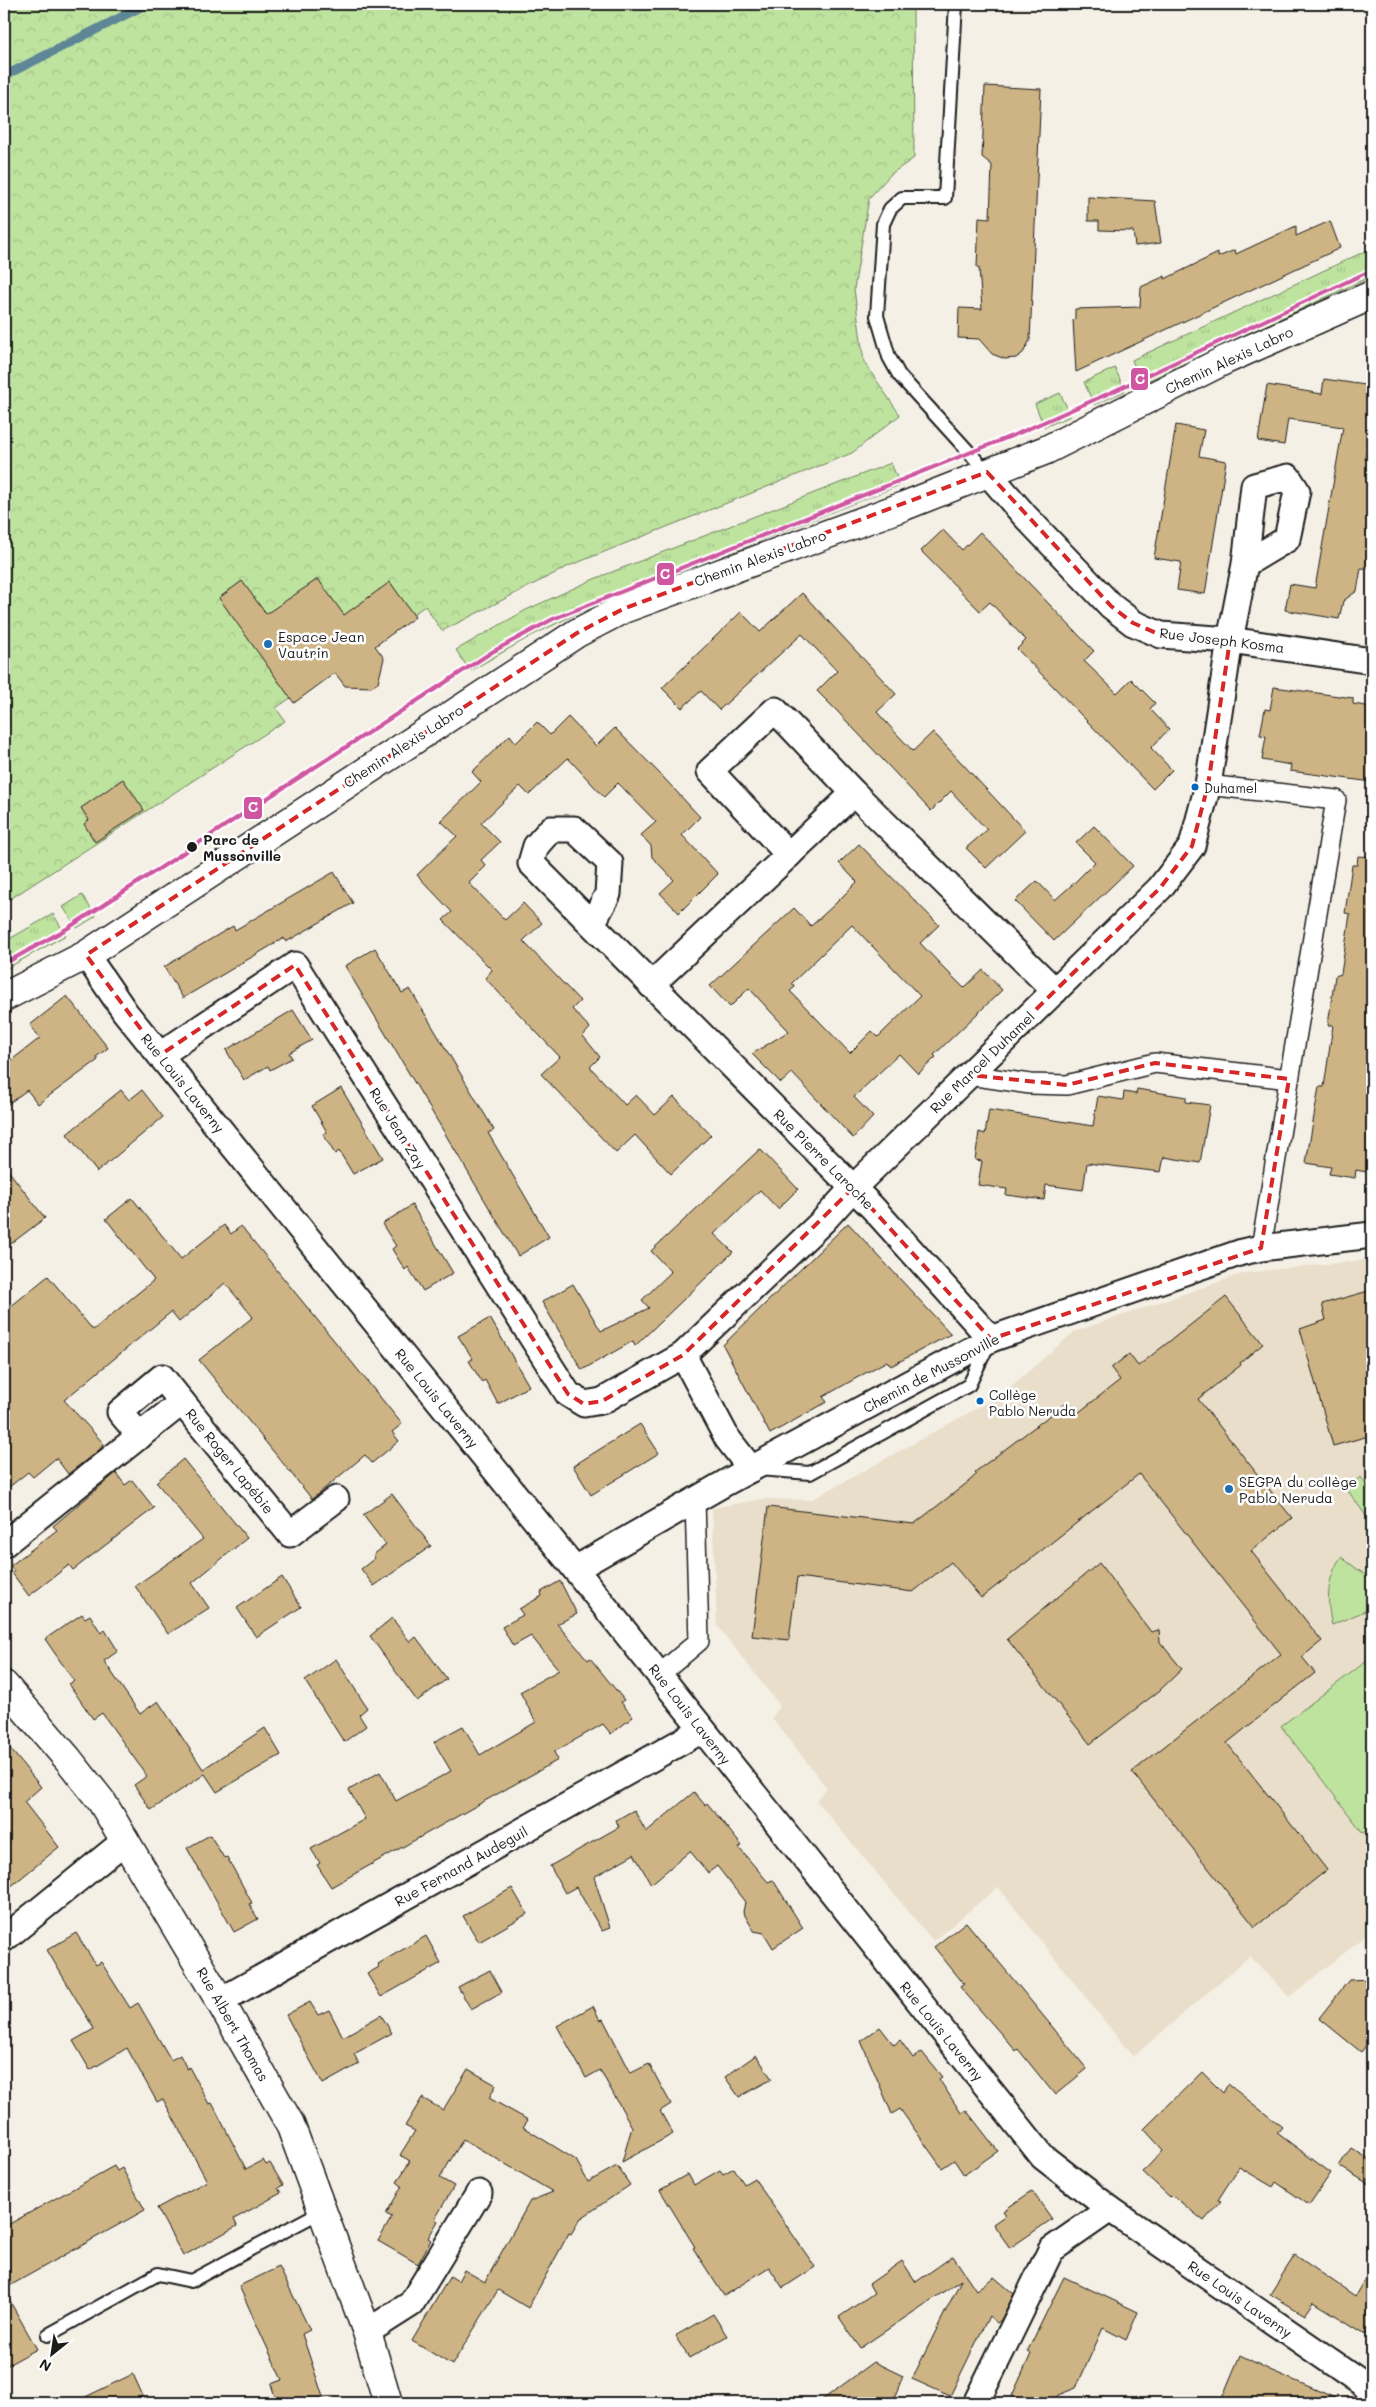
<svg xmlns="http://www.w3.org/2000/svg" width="1376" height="2407" font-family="Mali,sans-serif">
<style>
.built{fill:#e9dec9}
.grass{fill:url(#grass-tufts);stroke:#6d805d}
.park{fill:url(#park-crowns);stroke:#6d805d}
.pitch{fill:#bee39e;stroke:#6d805d}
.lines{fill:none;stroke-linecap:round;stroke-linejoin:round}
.stream{stroke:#5d8697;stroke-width:9}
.building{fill:#ceb484;stroke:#1c1c1c;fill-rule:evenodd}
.service-casing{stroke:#1c1c1c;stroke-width:16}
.pedestrian-casing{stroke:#1c1c1c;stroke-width:22}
.minor-casing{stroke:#1c1c1c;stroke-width:29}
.tertiary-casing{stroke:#1c1c1c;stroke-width:31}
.service{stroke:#fff;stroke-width:12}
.pedestrian{stroke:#fff;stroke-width:19}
.minor{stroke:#fff;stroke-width:25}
.tertiary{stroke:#fff;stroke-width:28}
.tram-1-casing{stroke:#fff;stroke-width:8}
.tram-1{stroke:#cf56a0;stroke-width:4}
.marked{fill:none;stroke:#d62828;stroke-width:4;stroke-dasharray:10 6;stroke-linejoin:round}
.poi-dot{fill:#1f6fb2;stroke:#fff;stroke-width:2}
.bus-dot{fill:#0065bd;stroke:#fff;stroke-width:2}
.stop-dot{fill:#1c1c1c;stroke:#fff;stroke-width:2}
.labels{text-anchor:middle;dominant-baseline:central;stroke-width:5;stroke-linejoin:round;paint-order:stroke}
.bus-label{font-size:13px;fill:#1c1c1c;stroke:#fff;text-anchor:start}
.street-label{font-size:14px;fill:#1c1c1c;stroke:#fff}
.poi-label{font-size:14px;fill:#1c1c1c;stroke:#fff;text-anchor:start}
.stop-label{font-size:14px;font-weight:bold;fill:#1c1c1c;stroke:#fff;text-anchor:start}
.line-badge{stroke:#fff;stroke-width:2}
.badge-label{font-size:14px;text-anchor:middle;font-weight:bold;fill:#fff}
</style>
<defs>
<pattern id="grass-tufts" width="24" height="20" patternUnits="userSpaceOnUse" patternTransform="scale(1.25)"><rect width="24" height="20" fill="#bee39e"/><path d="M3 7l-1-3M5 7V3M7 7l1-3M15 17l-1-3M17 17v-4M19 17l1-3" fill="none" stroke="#a3c288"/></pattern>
<pattern id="park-crowns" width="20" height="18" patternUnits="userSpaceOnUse" patternTransform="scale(1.25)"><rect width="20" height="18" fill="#bee39e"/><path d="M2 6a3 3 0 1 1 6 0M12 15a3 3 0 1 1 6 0" fill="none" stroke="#a3c288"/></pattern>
</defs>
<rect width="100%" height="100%" fill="#f5f0e6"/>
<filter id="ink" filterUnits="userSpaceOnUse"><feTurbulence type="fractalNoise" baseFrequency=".02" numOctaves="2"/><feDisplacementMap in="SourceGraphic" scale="10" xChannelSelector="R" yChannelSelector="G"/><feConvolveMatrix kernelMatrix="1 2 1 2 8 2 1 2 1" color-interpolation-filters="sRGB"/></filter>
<g filter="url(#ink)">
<path class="built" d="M1372,1259V1931L1289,1997L1250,1956L1133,2057L998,1887L933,1941L816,1800L827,1788L772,1718L780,1706L717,1625L712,1508L762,1499L811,1500L1001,1395L1074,1332L1244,1273Z"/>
<g class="grass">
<path d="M1372,248V276L1141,384L1132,360Z"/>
<path d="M1115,368L1125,391L1094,405L1084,382Z"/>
<path d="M1060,393L1071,416L1044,427L1035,404Z"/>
<path d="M891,463L900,485L580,612L531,636L470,671L456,650L526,610L594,579Z"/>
<path d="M82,895L96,916L77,928L63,907Z"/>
<path d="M53,914L66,935L4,970V942Z"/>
</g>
<path class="park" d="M4,4H913L914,158L891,174L869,198L854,289L864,362L900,415L852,453L569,566L442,631L425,606L276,708L285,721L4,903Z"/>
<g class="pitch">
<path d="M1361,1477L1372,1493V1524L1346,1488Z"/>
<path d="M1341,1557L1372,1580V1608L1332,1625C1326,1601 1327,1577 1341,1557Z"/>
<path d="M1372,1657V1826L1363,1833L1281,1726Z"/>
</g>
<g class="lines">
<path class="stream" d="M4,76L147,4"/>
</g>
<g class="building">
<path d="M985,86L1041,89L1030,340L1023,353L1016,358L1005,359L992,354L979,339L958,338L959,308L982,309L979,268L977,267L979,217L990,218L992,165L982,157Z"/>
<path d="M1088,197L1155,201L1161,243L1135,246L1133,231L1099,230V221H1088Z"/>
<path d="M1330,221L1340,248L1076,372L1073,320L1075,319V309L1140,307L1141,287L1165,276V279L1218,253V257L1235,250L1236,254L1296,226V236Z"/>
<path d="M1324,379L1372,386V409L1365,459L1372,460V569L1361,568L1357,591L1343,601L1339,619L1285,610L1290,584L1315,588L1343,427L1288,419L1284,445L1258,441L1267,385L1322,394Z"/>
<path d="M1176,425L1204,430L1199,456L1226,461L1205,594L1177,590L1181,562L1154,558Z"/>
<path d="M943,530L962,550L980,532L1094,651L1084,661L1117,693L1131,679L1155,703L1150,709L1169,729L1151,748L1172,770L1153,789L1017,649L1026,640L990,602L980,611L921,551Z"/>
<path d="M318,579L344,615L390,582L415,617L375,646L384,658L378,683L371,687L345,686L335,673L294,703L219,598L242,581L266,614Z"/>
<path d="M802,593L896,694L877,712L894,731L913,751L933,732L1025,831L986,868L966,848L987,830L951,791L931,811L837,711L817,691L837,671L802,634L719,710L701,691L682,708L662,688L741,612L760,632Z"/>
<path d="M1274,687L1353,698V704L1372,707V782L1290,771L1291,765L1262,760L1266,736L1260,735L1265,709L1270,710Z"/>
<path d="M568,717L596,746L615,728L663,777L700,817L682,835L718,874L679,913L660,893L674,880L652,857L651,846L641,835L656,822L618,783L604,797L568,758L529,795L520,786L481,823L500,842L481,860L486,866L469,883L505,920L523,903L542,923L523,941L580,1001L572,1009L590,1028L583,1036L600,1057L590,1067L625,1105L636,1095L655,1115L674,1097L711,1135L671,1174L635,1135L616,1153L541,1074L560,1057L485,978L492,970L443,920L452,912L417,875L457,836L441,821L481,782L472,772L510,735L516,743L537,722L550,735Z"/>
<path d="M123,779L144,810L95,842L84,824L89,820L81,808Z"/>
<path d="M1094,826L1133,866L1054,941L1015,901L1037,881L1055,900L1074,883L1095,862L1076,843Z"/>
<path d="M859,844L939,925L920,943L942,966L964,988L983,970L1002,990L934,1055L936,1057L918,1074L899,1054L854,1097L873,1117L853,1138L792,1073L781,1083L752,1054L789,1031L770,1011L749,988L730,1007L710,986L794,908L811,926L833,906L857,882L839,863ZM852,925L920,996L878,1037L872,1031L850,1053L790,991L795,987L792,983Z"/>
<path d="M1358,856L1372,857V1173L1356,1170L1355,1178L1329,1174L1331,1167L1306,1163L1319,1087H1324L1333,1025H1328L1335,976L1341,974L1350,914L1345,913L1352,865H1357Z"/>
<path d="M334,872L353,903L286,942L284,938L183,998L164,967L233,926L235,930Z"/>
<path d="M375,948L402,993L410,989L428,1019L494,1130L488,1133L549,1237L518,1256L345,966Z"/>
<path d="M67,996L108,1048L96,1057L98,1060L38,1104L27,1090L4,1107V1066L40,1038L30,1025Z"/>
<path d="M293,1010L312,1040L289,1053L292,1058L270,1070L268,1066L244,1080L226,1050Z"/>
<path d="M341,1088L383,1158L353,1174L339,1151L335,1154L323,1134L327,1132L312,1106Z"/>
<path d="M1137,1089L1186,1097V1102L1210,1105L1200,1163L1164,1157L1161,1172L1087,1163L1083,1190L1046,1185L1044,1200L1006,1195L1007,1189L978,1185L982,1161L975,1160L979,1132L985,1134L989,1110L1093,1126L1098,1096L1123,1100L1124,1092L1136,1094Z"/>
<path d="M121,1090L129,1100L142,1090L163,1117L97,1172L67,1134Z"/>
<path d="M760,1149L798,1189L778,1209L760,1190L714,1234L733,1252L635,1346L633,1341L582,1370L542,1302L573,1284L601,1331L649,1308L642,1300L671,1272L651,1251Z"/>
<path d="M4,1165L45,1218L4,1249Z"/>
<path d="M132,1198L181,1259L224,1225L231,1234L241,1226L402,1424L392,1432L399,1441L372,1463L365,1455L312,1499L199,1360L253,1317L225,1283L179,1322L171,1312L64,1400L104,1444L99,1450L68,1474L56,1458L33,1477L28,1472L4,1491V1312L48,1276L93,1330L154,1280L106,1219Z"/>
<path d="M412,1205L453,1273L423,1291L408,1267L405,1270L392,1249L396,1246L382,1224Z"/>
<path d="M848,1223L951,1334L891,1366L887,1361L853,1380L823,1397L827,1402L770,1434L723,1345Z"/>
<path d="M1372,1290V1435L1333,1446L1300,1329L1326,1320L1322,1304Z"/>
<path d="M1226,1297L1263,1344L1240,1363L1241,1365L1198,1399L1292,1518L1251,1551L1322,1641L1302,1657L1315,1673L1227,1743L1327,1870L1255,1927L1132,1772L1281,1654L1139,1474L981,1598L951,1562L913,1592L797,1577L789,1640L752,1636L768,1507L914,1524L967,1483L977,1474L975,1472L1069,1401L1078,1413L1120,1380L1111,1368L1129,1354L1138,1366Z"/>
<path d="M490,1318L529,1386L498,1404L485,1380L482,1382L469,1361L473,1359L458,1336Z"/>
<path d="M640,1424L659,1453L591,1495L573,1466Z"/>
<path d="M183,1459L247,1538L192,1583L209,1608L168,1634L135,1586L203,1539L156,1482Z"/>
<path d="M116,1473L125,1485L132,1480L154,1508L73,1570L69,1565L29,1596L12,1573L14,1571L10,1566L57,1530L53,1526Z"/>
<path d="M392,1494L431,1546L374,1586L361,1569L375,1558L373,1555L386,1545L363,1515Z"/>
<path d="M1099,1563L1151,1632L1159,1630L1160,1642L1182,1669L1159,1691L1090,1744L1007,1639Z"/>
<path d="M282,1577L301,1607L256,1637L237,1608Z"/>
<path d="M560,1581L577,1614L557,1624L588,1660L590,1658L624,1700L621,1702L633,1717L611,1734L603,1724L554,1752L558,1760L331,1887L317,1865L320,1863L311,1849L365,1819L349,1790L380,1772L396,1801L451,1771L434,1742L450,1733L463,1726L480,1755L536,1722L520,1692L559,1670L531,1636L513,1646L502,1627L523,1615L519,1609L542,1596L541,1592Z"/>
<path d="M82,1614L85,1618L90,1615L101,1633L105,1630L118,1651L104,1661L140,1714L158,1701L203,1769L265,1728L281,1755L217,1792L205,1774L151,1810L134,1785L147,1776L102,1713L93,1719L69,1684L74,1681L45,1639Z"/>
<path d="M392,1618L410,1642L416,1637L447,1679L417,1701L370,1636Z"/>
<path d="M336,1659L367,1708L359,1715L366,1726L344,1742L305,1681Z"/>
<path d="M4,1741L41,1787L24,1802L59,1847L4,1892Z"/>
<path d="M694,1792L705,1805L707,1803L742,1846L739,1848L768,1882L773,1880L803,1928L773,1948L764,1933L754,1931L743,1912L745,1902L717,1866L708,1873L690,1851L651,1884L634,1854L594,1877L610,1928L602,1931L576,1887L565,1893L550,1866L619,1827L616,1820L634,1810L646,1832Z"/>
<path d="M210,1835L224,1858L227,1857L252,1903L249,1904L258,1919L234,1932L187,1848Z"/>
<path d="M512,1888L527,1914L479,1942L463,1916Z"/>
<path d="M966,1922L1087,2069L1055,2095L1018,2049L1016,2051L960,1987L964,1984L934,1947Z"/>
<path d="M76,1933L96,1965L101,1962L130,2008L138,2003L171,2060L180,2055L187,2069L189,2067L209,2104L212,2103L246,2169L263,2160L266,2165L270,2163L283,2185L278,2188L281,2193L234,2219L237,2226L183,2256L157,2208L207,2181L163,2099L157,2102L127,2048L90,2070L73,2041L94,2029L47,1950Z"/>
<path d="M426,1936L441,1963L381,1997L367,1974L379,1967L378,1964Z"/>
<path d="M490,1970L502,1992L471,2009L458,1987Z"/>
<path d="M1372,1979V2038L1361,2052L1319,2018L1349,1980Z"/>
<path d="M310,2002L318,2015L329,2010L343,2037L381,2015L392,2033L354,2054L359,2064L323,2084L286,2015Z"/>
<path d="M593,2006L600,2020L603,2019L631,2073L649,2064L671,2104L660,2111L673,2134L622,2162L632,2127L600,2070L586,2078L557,2026Z"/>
<path d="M880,2027L894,2045L900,2040L913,2058L922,2052L942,2077L939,2079L961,2113L966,2110L998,2151L964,2175L954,2160L942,2168L900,2109L892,2114L861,2041Z"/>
<path d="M756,2055L772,2079L739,2097L725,2077Z"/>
<path d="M468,2069L496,2085L489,2098L528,2120L523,2127L576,2160L588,2182L617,2166L630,2185L580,2219L571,2234L569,2233L528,2308L498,2290L452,2365L412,2341L450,2276L458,2281L464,2270L485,2282L530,2201L553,2192L463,2139L440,2178L454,2186L435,2219L438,2221L428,2238L431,2240L418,2264L378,2241L392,2217L386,2214L402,2186L397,2182L410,2161L400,2155L415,2131L405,2126L422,2098L443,2110Z"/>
<path d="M1202,2072L1223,2093L1228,2084L1282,2127L1277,2133L1331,2173L1309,2205L1276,2182L1273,2187L1239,2167L1218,2200L1221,2201L1204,2221L1172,2195L1170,2197L1143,2172L1163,2150L1144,2129Z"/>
<path d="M1351,2148L1372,2161V2186L1339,2166Z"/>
<path d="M114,2166L117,2171L122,2168L145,2210L4,2289V2227Z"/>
<path d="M734,2168L744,2184L754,2178L815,2267L783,2288L769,2267L724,2296L693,2248L695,2247L660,2190L688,2174L694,2185L720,2170L723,2174Z"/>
<path d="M1032,2191L1052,2219L1010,2248L993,2224L1006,2215L1003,2211Z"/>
<path d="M1295,2255L1355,2296L1372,2266V2338L1314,2302L1305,2315L1270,2294Z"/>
<path d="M953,2256L976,2290L994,2277L1014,2294L1001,2320L997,2323L989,2316L950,2396L912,2379L961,2280L860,2348L839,2317L874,2293L869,2284L902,2261L916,2282Z"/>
<path d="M279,2267L310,2330L302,2334L325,2403H277L271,2384L282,2380L239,2286Z"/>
<path d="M1064,2277L1138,2312L1126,2340L1103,2328L1076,2388L1058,2395L1054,2403H1027L1012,2396L1031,2354L1027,2352Z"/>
<path d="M4,2291L37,2349L4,2367Z"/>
<path d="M713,2314L727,2336L689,2358L675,2336Z"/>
<path d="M1240,2355L1270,2370L1347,2403H1220Z"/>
<path d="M874,2362L903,2376L892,2403H818Z"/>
<path d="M133,2374L143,2396L127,2403H73Z"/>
</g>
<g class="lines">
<g class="service-casing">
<g id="service">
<path d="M956,4L945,198H902L890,209L883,224L877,316L889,357L899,375L987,472"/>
<path d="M758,1469L810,1473L969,1385L989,1343"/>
<path d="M48,2335L158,2274L191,2281L322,2211"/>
</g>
</g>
<g class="pedestrian-casing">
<g id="pedestrian">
<path d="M1208,785L1336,800L1261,1248"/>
<path d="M969,1075L1030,1084L1067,1085L1155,1063L1289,1079"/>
<path d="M659,1675L699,1641L695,1500"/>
</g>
</g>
<g class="minor-casing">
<g id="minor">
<path d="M987,472L1025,516L1111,606L1133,623L1161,635L1230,640L1372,661"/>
<path d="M789,855L710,771L775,710L854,793"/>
<path d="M592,924L608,894L610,863L574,829H551L536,846L531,863L872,1207L991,1339"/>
<path d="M86,955L125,1012L575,1569L1043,2157L1110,2209L1372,2390"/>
<path d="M651,985L854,793L1055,991"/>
<path d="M160,1055L295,965L568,1394L584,1404L602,1401L683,1355L823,1221L853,1188L1160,888L1192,846L1208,785L1230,640L1245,564L1254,486L1288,477L1297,491L1287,539L1245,564"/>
<path d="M683,1355L727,1438L751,1469"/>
<path d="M140,1436L120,1412L162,1377L182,1402"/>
<path d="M4,1544L182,1402L290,1534L336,1499"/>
<path d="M575,1569L725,1483L991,1339L1242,1252L1261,1248L1372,1235"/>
<path d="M4,1939L126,1840"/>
<path d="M220,2001L702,1730"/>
<path d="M367,2332L411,2304L479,2193"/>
<path d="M976,2403L1051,2250L1110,2209"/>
</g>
</g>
<g class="tertiary-casing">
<g id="tertiary">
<path d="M4,997L86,955L577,633L623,609L904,506L1046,450L1225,360L1372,295"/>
<path d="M4,1685L68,1759L102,1802L220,2001L290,2124L367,2332L388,2403"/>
</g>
</g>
<use href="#service" class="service"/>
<use href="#pedestrian" class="pedestrian"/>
<use href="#minor" class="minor"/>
<use href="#tertiary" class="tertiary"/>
<g class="tram-1-casing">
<path id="tram-1" d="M4,964L68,928L492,652L553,619L1019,433L1114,391L1372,270"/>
</g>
<use href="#tram-1" class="tram-1"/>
</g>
</g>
<path class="marked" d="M987,472L1111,606L1133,623L1161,635L1230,640L1208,785L1192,846L1160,888L969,1075L1067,1085L1155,1063L1289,1079L1261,1248L991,1339L853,1188L683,1355L602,1401L584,1404L568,1394L295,965L160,1055L86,955L577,633L623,609Z"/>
<g class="poi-dot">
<circle cx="268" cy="644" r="5"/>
<circle cx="1229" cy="1489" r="5"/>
</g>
<g class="bus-dot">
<circle cx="1195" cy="787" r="4.5"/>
<circle cx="980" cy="1401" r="4.5"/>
</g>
<circle class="stop-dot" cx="192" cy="847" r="6"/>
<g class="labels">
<g class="bus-label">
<text x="1204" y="787">Duhamel</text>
<text x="989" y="1394">Collège<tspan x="989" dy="16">Pablo Neruda</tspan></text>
</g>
<g class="street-label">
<text transform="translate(1229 360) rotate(-25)">Chemin Alexis Labro</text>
<text transform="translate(760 558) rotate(-20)">Chemin Alexis Labro</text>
<text transform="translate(1222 640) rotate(7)">Rue Joseph Kosma</text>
<text transform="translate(403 746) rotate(-33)">Chemin Alexis Labro</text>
<text transform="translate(982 1062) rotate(-44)">Rue Marcel Duhamel</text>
<text transform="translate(183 1083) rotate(51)">Rue Louis Laverny</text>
<text transform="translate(398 1128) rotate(58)">Rue Jean Zay</text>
<text transform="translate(824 1159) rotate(45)">Rue Pierre Laroche</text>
<text transform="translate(931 1373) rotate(-28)">Chemin de Mussonville</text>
<text transform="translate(437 1398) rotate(51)">Rue Louis Laverny</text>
<text transform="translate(230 1461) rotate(51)">Rue Roger Lapébie</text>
<text transform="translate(690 1714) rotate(52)">Rue Louis Laverny</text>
<text transform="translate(461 1866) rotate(-29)">Rue Fernand Audeguil</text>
<text transform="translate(233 2024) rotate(60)">Rue Albert Thomas</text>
<text transform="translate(942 2031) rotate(51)">Rue Louis Laverny</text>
<text transform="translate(1240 2299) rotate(35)">Rue Louis Laverny</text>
</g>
<g class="poi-label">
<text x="278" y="636">Espace Jean<tspan x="278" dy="16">Vautrin</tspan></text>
<text x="1239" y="1481">SEGPA du collège<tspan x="1239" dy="16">Pablo Neruda</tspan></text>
</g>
<g class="stop-label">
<text x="203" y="839">Parc de<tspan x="203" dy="16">Mussonville</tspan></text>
</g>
</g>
<g class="line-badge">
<rect x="1130" y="367" width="19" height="24" rx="5" fill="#cf56a0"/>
<rect x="656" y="562" width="19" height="24" rx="5" fill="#cf56a0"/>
<rect x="243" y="796" width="20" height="24" rx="5" fill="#cf56a0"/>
</g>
<g class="badge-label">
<text x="1140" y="384">C</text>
<text x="665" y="579">C</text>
<text x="253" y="812">C</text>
</g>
<rect width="1376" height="2407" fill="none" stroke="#fff" stroke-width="20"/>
<rect x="10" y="10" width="1356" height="2387" fill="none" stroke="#1c1c1c" stroke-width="2" filter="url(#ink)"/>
<g transform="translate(52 2354) rotate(210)" stroke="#ffffff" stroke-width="4" paint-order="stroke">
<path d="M0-4L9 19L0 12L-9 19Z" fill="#1c1c1c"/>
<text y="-8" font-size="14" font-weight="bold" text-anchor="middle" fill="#1c1c1c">N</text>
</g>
</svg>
